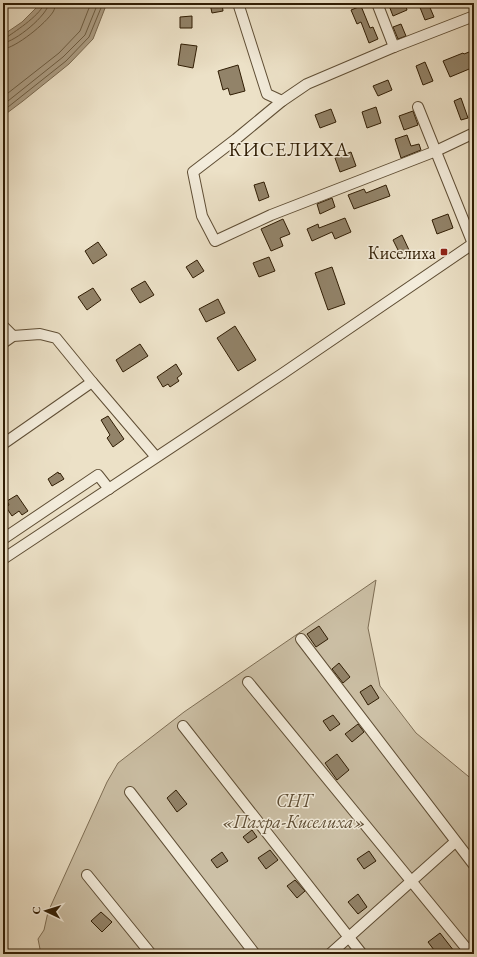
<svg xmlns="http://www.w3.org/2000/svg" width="477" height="957" font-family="'EB Garamond',serif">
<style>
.green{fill:#ccc0a6;stroke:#7e6e55}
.water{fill:#ac9e85;stroke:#7a6a51}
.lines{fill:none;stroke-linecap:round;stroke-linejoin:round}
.shore{stroke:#6e5e44;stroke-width:1}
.building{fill:#928369;stroke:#301d04}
.minor-casing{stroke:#5f4e35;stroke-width:12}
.minor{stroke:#f3ecdb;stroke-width:10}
.poi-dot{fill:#8f2418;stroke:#f3ecdb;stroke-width:1.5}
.labels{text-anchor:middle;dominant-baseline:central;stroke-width:3;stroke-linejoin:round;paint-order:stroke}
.poi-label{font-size:18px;fill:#301d04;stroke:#f3ecdb;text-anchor:end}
.park-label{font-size:18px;font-style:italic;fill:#5f4e35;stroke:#f3ecdb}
.quarter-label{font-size:20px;letter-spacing:1px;fill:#301d04;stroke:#f3ecdb}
</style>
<rect width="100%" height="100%" fill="#ece1c7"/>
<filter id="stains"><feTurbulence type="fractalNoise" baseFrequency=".005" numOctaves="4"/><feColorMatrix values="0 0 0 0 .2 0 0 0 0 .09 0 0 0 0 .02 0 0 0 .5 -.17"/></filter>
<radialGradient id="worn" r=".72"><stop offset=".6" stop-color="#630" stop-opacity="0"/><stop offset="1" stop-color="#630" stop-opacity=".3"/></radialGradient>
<path class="green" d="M376,580L368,628L380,686L416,733L474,781V954H41L38,939L44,930L48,912L107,782L118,763L184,712Z"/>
<path class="water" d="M41,3H107L93,39L69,64L23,101L3,116V35L22,22Z"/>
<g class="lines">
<g class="shore">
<path d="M3,38L7,37C16,31 43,13 44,3"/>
<path d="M3,43C15,42 48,15 49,3"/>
<path d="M3,49C16,48 46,23 53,12C55,9 55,6 55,3"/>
<path d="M3,97L59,53L80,31L91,3"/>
<path d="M3,105L63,57L85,35L98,3"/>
<path d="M3,111L66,61L89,37L103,3"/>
</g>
</g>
<g class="building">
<path d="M216,3H222L223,11L212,13L210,4Z"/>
<path d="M388,3H405L407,10L393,16Z"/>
<path d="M424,3H428L434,17L425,20L419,5Z"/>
<path d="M361,6L370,28L373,27L378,39L369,43L361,22L357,24L351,10Z"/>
<path d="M192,16V28H180V17Z"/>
<path d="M401,24L406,36L398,39L393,27Z"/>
<path d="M181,44L197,46L193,68L178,65Z"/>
<path d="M474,50V67L450,77L443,61L463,53L464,54Z"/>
<path d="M425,62L433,81L423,85L416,66Z"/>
<path d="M238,65L245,91L230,95L228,88L223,90L218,71Z"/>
<path d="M388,80L392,90L378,96L373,86Z"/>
<path d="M461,98L468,118L461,120L454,101Z"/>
<path d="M376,107L381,123L367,128L362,112Z"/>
<path d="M331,109L336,122L320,128L315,115Z"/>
<path d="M413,111L418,125L404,130L399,116Z"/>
<path d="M407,135L411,146L419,144L421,150L401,158L395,139Z"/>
<path d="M351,152L356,166L340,172L335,158Z"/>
<path d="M264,182L269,197L259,201L254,185Z"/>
<path d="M386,185L390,196L354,209L348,195L364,189L366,193Z"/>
<path d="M332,198L335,207L320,214L317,204Z"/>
<path d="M448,214L453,228L437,234L432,220Z"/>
<path d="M345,218L351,232L335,239L332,232L312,241L307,229L318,224L319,228Z"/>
<path d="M283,219L290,234L280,238L283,246L271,251L261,229Z"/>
<path d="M402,235L409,250L400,254L393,240Z"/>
<path d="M98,242L107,255L93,264L85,251Z"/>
<path d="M269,257L275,271L259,277L253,263Z"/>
<path d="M197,260L204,271L193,278L186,267Z"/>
<path d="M332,267L345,304L328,310L315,273Z"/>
<path d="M145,281L154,295L140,303L131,289Z"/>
<path d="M93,288L101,300L87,310L78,297Z"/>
<path d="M218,299L225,313L206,322L199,309Z"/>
<path d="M235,326L256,360L238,371L217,338Z"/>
<path d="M140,344L148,356L123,372L116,360Z"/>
<path d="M176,364L182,374L177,378L179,381L170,387L168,384L163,387L157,377Z"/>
<path d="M108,416L124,439L113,447L107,438L110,435L101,420Z"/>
<path d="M58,472L59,474L60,473L64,479L52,486L48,479Z"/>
<path d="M17,495L28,511L22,515L19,511L12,516L6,507L9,505L7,501Z"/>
<path d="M319,626L328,639L316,647L307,634Z"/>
<path d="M339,663L350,677L343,683L332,669Z"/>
<path d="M371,685L379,698L368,705L360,692Z"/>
<path d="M333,715L340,724L330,731L323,721Z"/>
<path d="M358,724L364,732L352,742L345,734Z"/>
<path d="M337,754L349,770L337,780L325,763Z"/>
<path d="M176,790L187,804L177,812L167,798Z"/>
<path d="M252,830L257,837L248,843L243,837Z"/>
<path d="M270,850L278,860L266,869L258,858Z"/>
<path d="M369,851L376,861L364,869L357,859Z"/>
<path d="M222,852L228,861L217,868L211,860Z"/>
<path d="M295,880L305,891L297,898L287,886Z"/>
<path d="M358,894L367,907L358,914L348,902Z"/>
<path d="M101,912L112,922L102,932L91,921Z"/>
<path d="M440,933L454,951L450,954H437L428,942Z"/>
</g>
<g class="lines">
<g class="minor-casing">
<g id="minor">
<path d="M238,3L267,94L282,101"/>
<path d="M377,3L394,47"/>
<path d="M474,16L394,47L307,84L282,101L236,139L193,172L202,216L215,241L271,215L436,151L474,133"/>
<path d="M418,107L473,244"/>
<path d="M3,326L13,336"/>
<path d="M3,343L13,336L40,334L56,338L92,382"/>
<path d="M3,444L92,382L156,457"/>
<path d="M3,539L98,475L109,489"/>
<path d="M3,559L282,374L474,243"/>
<path d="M301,639L474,865"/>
<path d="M248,682L471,954"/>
<path d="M183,726L362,954"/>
<path d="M130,792L255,954"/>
<path d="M87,875L151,954"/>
<path d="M330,954L455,842"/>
</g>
</g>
<use href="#minor" class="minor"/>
</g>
<rect class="poi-dot" x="440" y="248" width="8" height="8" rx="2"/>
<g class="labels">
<g class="poi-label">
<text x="436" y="252">Киселиха</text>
</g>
<g class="park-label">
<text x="294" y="800">СНТ<tspan x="294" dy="21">«Пахра-Киселиха»</tspan></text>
</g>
<g class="quarter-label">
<text x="289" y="149">КИСЕЛИХА</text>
</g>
</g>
<rect width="477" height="957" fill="none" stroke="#ece1c7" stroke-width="16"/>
<rect x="4" y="4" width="469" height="949" fill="none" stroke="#301d04" stroke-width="2"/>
<rect x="8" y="8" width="461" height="941" fill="none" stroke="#301d04"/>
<g transform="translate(46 911) rotate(274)" stroke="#f3ecdb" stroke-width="3" paint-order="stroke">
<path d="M0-3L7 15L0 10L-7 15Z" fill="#301d04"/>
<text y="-6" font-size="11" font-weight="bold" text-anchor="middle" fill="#301d04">С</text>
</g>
<rect width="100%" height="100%" filter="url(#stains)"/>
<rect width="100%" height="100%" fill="url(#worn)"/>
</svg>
